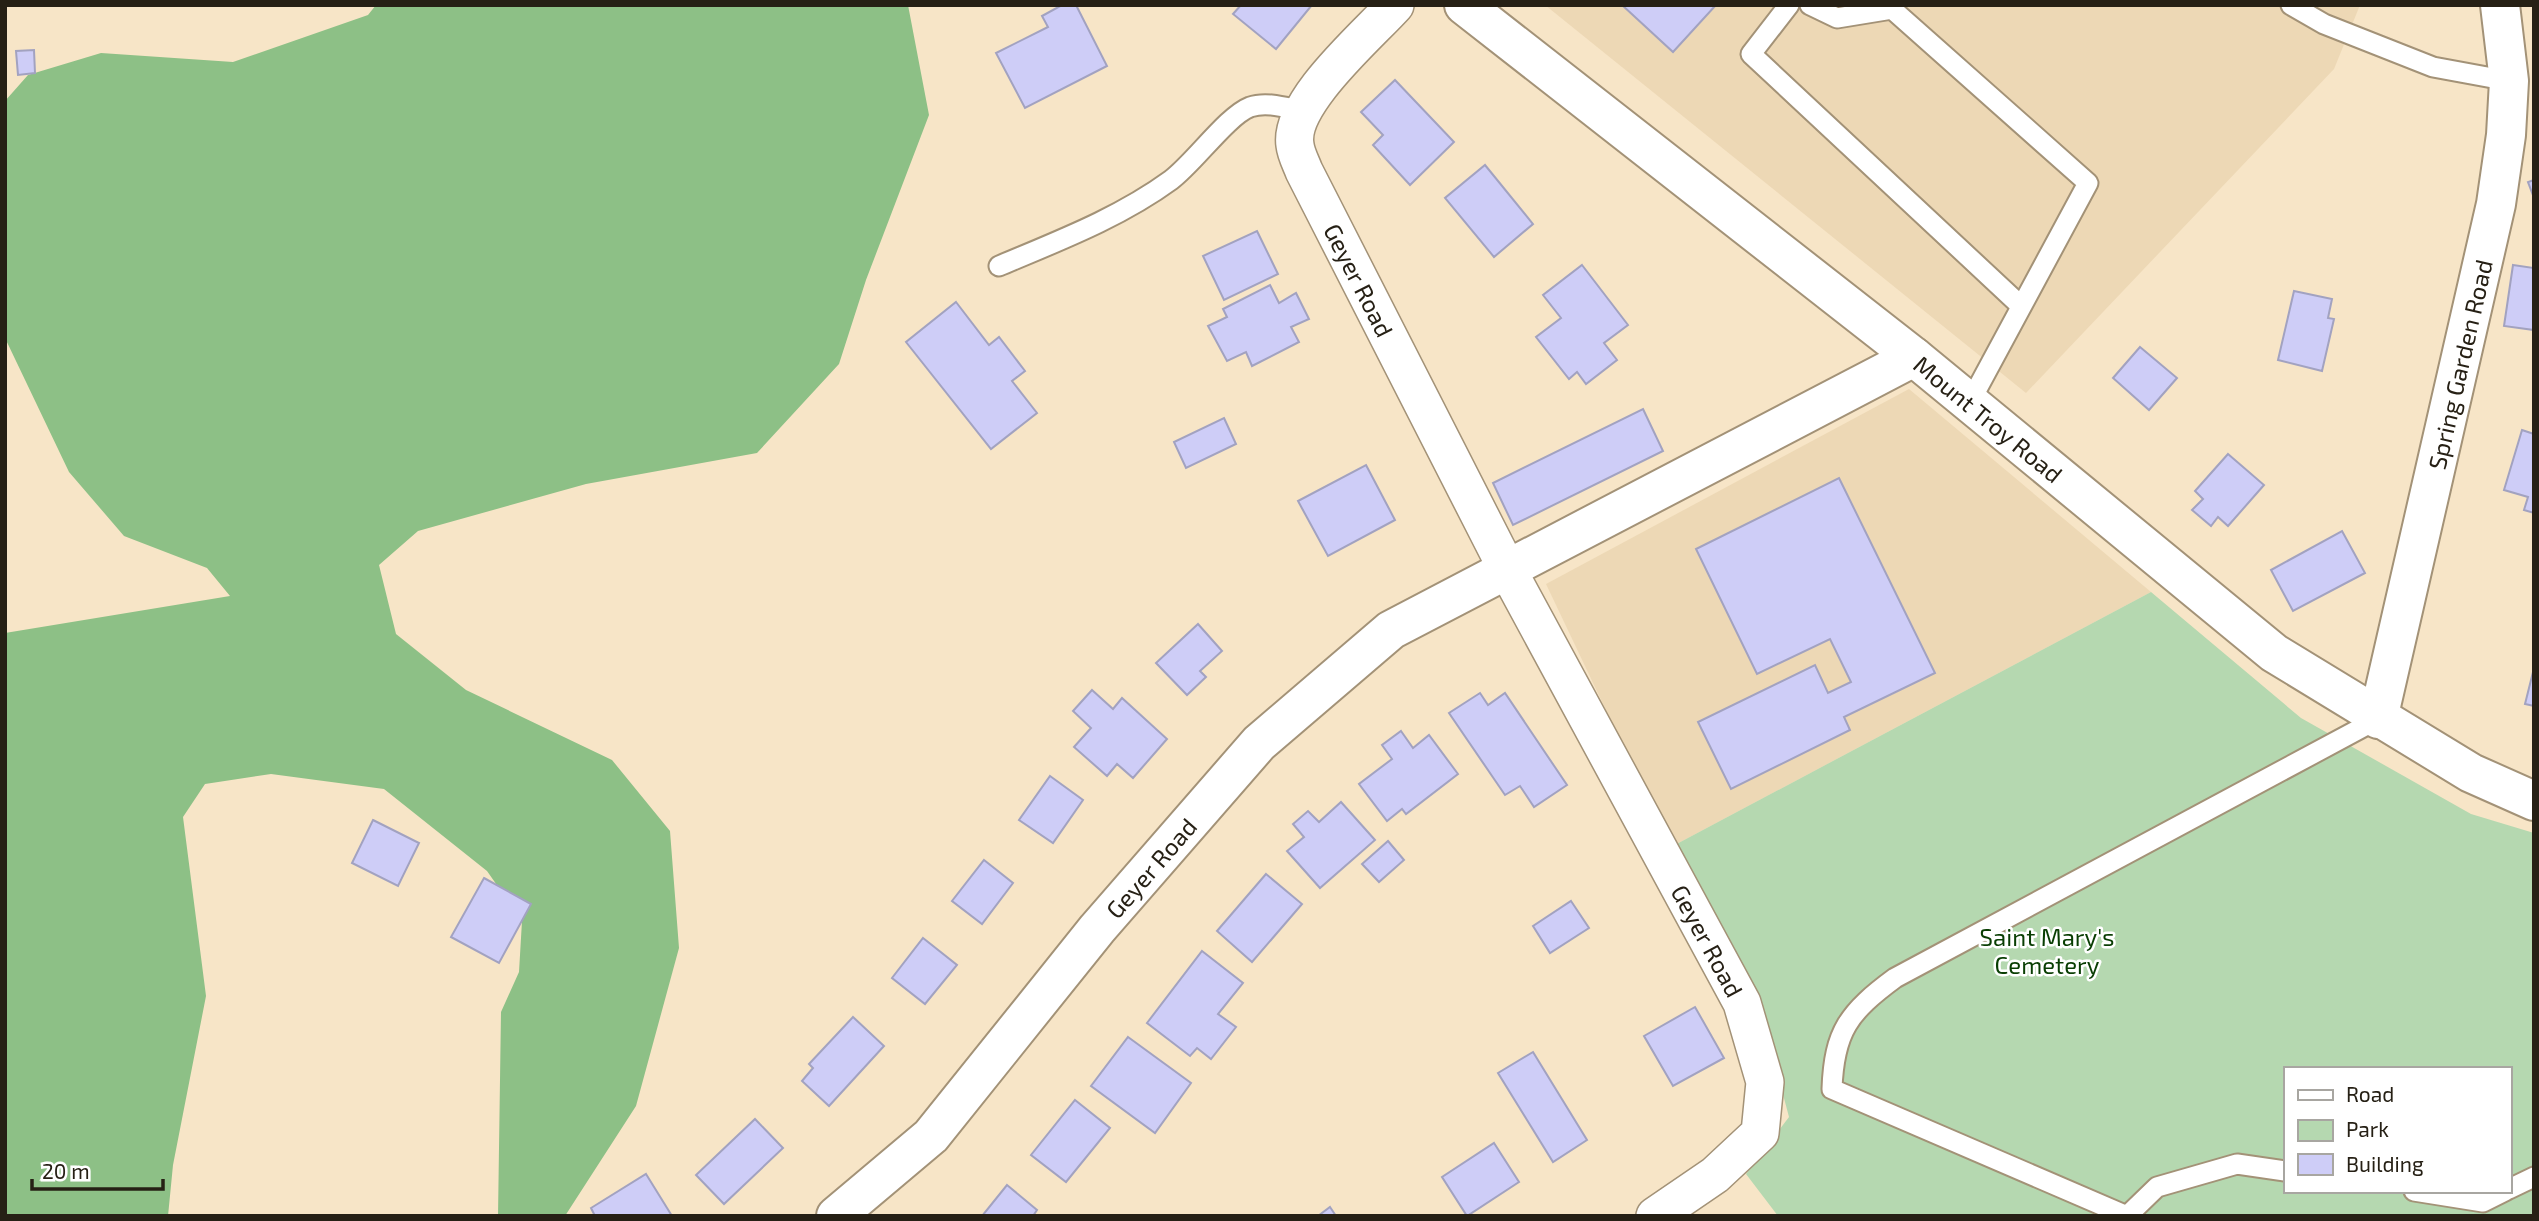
<svg xmlns="http://www.w3.org/2000/svg" width="2539" height="1221" font-family="'Exo 2',sans-serif">
<style>
.built{fill:#edd8b5}
.green{fill:#b5d8b0;fill-rule:evenodd}
.forest{fill:#8dc086}
.building{fill:#cecdf7;stroke:#a2a2c0;stroke-width:2}
.lines{fill:none;stroke-linecap:round;stroke-linejoin:round}
.service-casing{stroke:#a39277;stroke-width:23}
.minor-casing{stroke:#a39277;stroke-width:40}
.tertiary-casing{stroke:#a39277;stroke-width:42}
.service{stroke:#fff;stroke-width:19}
.minor{stroke:#fff;stroke-width:37}
.tertiary{stroke:#fff;stroke-width:38}
.labels{text-anchor:middle;dominant-baseline:central;stroke-width:5;stroke-linejoin:round;paint-order:stroke}
.street-label{font-size:24px;fill:#262015;stroke:#fff}
.park-label{font-size:24px;fill:#093e03;stroke:#fff}
</style>
<rect width="100%" height="100%" fill="#f7e5c7"/>
<g class="built">
<path d="M1545,5H2360L2334,69L2026,393Z"/>
<path d="M1909,389L2151,592L1671,847L1546,584Z"/>
</g>
<path class="green" d="M2151,592L2301,718L2471,814L2534,833V1216H1778L1746,1174L1789,1117L1767,1034L1671,847ZM2285,1069H2509V1191H2285Z"/>
<path class="forest" d="M376,5H908L929,115L866,280L839,364L757,453L586,484L418,531L379,565L396,634L466,690L612,760L670,831L679,948L636,1106L565,1216H498L501,1012L519,972L522,921L487,871L384,789L271,774L205,784L183,817L206,996L173,1165L168,1216H5V633L230,596L207,568L124,536L69,472L5,338V101L28,75L101,53L233,62L368,15Z"/>
<g class="building">
<path d="M1062,5H1076L1107,66L1025,108L996,53L1048,27L1042,16Z"/>
<path d="M1241,5H1312L1276,49L1233,14Z"/>
<path d="M1622,5H1716L1673,52Z"/>
<path d="M34,50L35,73L18,75L16,51Z"/>
<path d="M1395,80L1454,142L1410,185L1373,145L1383,135L1361,112Z"/>
<path d="M1485,165L1533,224L1494,257L1445,198Z"/>
<path d="M2534,180V198L2528,182Z"/>
<path d="M1257,231L1278,274L1224,300L1203,256Z"/>
<path d="M1582,265L1628,325L1604,343L1617,360L1586,384L1577,372L1569,379L1536,337L1561,318L1543,295Z"/>
<path d="M2513,265L2534,268V330L2504,326Z"/>
<path d="M1270,285L1279,303L1296,293L1309,319L1291,327L1299,342L1252,366L1246,352L1227,361L1208,326L1227,317L1223,309Z"/>
<path d="M2294,291L2332,299L2328,318L2334,319L2322,371L2278,360Z"/>
<path d="M956,302L989,345L999,337L1025,371L1012,381L1037,413L991,449L906,342Z"/>
<path d="M2140,347L2177,378L2149,410L2113,378Z"/>
<path d="M1643,409L1663,451L1513,525L1493,483Z"/>
<path d="M1224,418L1236,444L1186,468L1174,442Z"/>
<path d="M2522,430L2534,434V513L2524,510L2528,497L2504,490Z"/>
<path d="M2228,454L2264,485L2228,526L2218,517L2211,526L2192,510L2203,499L2195,491Z"/>
<path d="M1366,465L1395,520L1328,556L1298,501Z"/>
<path d="M1839,478L1935,673L1844,717L1850,730L1731,789L1698,722L1815,665L1828,693L1851,682L1830,639L1757,674L1696,549Z"/>
<path d="M2342,531L2365,573L2293,611L2271,570Z"/>
<path d="M1198,624L1222,651L1200,671L1206,677L1187,695L1156,663Z"/>
<path d="M2534,668V706L2525,704Z"/>
<path d="M1092,690L1113,709L1122,698L1167,739L1133,778L1117,764L1107,776L1074,747L1091,728L1073,711Z"/>
<path d="M1480,693L1488,705L1505,693L1567,785L1534,807L1520,786L1505,795L1449,713Z"/>
<path d="M1401,731L1413,748L1429,735L1458,774L1406,814L1402,809L1387,821L1359,784L1392,759L1382,745Z"/>
<path d="M1050,776L1083,800L1053,843L1019,820Z"/>
<path d="M1341,802L1375,840L1320,888L1287,851L1304,837L1293,824L1308,811L1319,822Z"/>
<path d="M373,820L419,843L398,886L352,863Z"/>
<path d="M1388,841L1404,860L1379,882L1362,864Z"/>
<path d="M984,860L1013,883L982,924L952,901Z"/>
<path d="M1266,874L1302,904L1252,962L1217,931Z"/>
<path d="M484,878L531,904L499,963L451,937Z"/>
<path d="M1571,901L1589,928L1550,953L1533,926Z"/>
<path d="M923,938L957,965L925,1004L892,978Z"/>
<path d="M1202,951L1243,983L1218,1014L1236,1027L1211,1059L1197,1048L1190,1056L1147,1023Z"/>
<path d="M1695,1007L1724,1058L1673,1086L1644,1036Z"/>
<path d="M853,1017L884,1046L829,1106L802,1081L813,1068L809,1064Z"/>
<path d="M1128,1037L1191,1083L1155,1133L1091,1086Z"/>
<path d="M1533,1052L1587,1140L1553,1162L1498,1073Z"/>
<path d="M1075,1100L1110,1128L1066,1182L1031,1155Z"/>
<path d="M755,1119L783,1148L724,1204L696,1175Z"/>
<path d="M1494,1143L1519,1182L1467,1216L1442,1177Z"/>
<path d="M646,1174L672,1216H595L591,1208Z"/>
<path d="M1007,1185L1037,1210L1033,1216H982Z"/>
<path d="M1330,1207L1336,1216H1318Z"/>
</g>
<g class="lines">
<g class="service-casing">
<g id="service">
<path d="M1789,5L1751,54L2021,306"/>
<path d="M1810,5L1837,18L1892,9L2088,183L1970,402"/>
<path d="M2291,5L2324,24L2433,67L2509,81"/>
<path d="M999,266C1058,241 1119,218 1171,180C1194,163 1227,116 1250,107C1267,101 1287,108 1303,111"/>
<path d="M2509,1189L2534,1177"/>
<path d="M2414,1191L2483,1202L2505,1191"/>
<path d="M2127,1216L1832,1089C1834,1031 1849,1012 1895,978L2378,719"/>
<path d="M2127,1216L2157,1187L2237,1164L2285,1171"/>
</g>
</g>
<g class="minor-casing">
<g id="minor">
<path id="s1" d="M1395,5C1368,35 1288,103 1295,145C1296,154 1301,163 1304,171L1507,569L1742,1003L1765,1082L1760,1133L1715,1175L1655,1216"/>
</g>
</g>
<g class="tertiary-casing">
<g id="tertiary">
<path id="s2" d="M1464,5L1914,357L2274,653L2471,773L2534,801"/>
<path id="s3" d="M2378,719L2496,204L2506,135L2509,81L2500,5"/>
<path id="s4" d="M836,1216L931,1136L1097,929L1259,743L1391,630L1914,357"/>
</g>
</g>
<use href="#service" class="service"/>
<use href="#minor" class="minor"/>
<use href="#tertiary" class="tertiary"/>
</g>
<g class="labels">
<g class="street-label">
<text stroke="none"><textPath href="#s1" startOffset="326">Geyer Road</textPath></text>
<text stroke="none"><textPath href="#s3" startOffset="364">Spring Garden Road</textPath></text>
<text stroke="none"><textPath href="#s2" startOffset="668">Mount Troy Road</textPath></text>
<text stroke="none"><textPath href="#s4" startOffset="471">Geyer Road</textPath></text>
<text stroke="none"><textPath href="#s1" startOffset="1073">Geyer Road</textPath></text>
</g>
<g class="park-label">
<text x="2047" y="936">Saint Mary's<tspan x="2047" dy="28">Cemetery</tspan></text>
</g>
</g>
<rect width="2539" height="1221" fill="none" stroke="#262015" stroke-width="14"/>
<rect x="2284" y="1067" width="228" height="126" fill="#ffffff" stroke="#a8a6a1" stroke-width="2"/>
<rect x="2298" y="1090" width="35" height="10" fill="#ffffff" stroke="#a8a6a1" stroke-width="2"/>
<text x="2346" y="1102" font-size="21" fill="#262015">Road</text>
<rect x="2298" y="1120" width="35" height="21" fill="#b5d8b0" stroke="#a8a6a1" stroke-width="2"/>
<text x="2346" y="1137" font-size="21" fill="#262015">Park</text>
<rect x="2298" y="1154" width="35" height="21" fill="#cecdf7" stroke="#a8a6a1" stroke-width="2"/>
<text x="2346" y="1172" font-size="21" fill="#262015">Building</text>
<path d="M32 1179v10h131v-10" fill="none" stroke="#262015" stroke-width="3.5"/>
<text x="42" y="1179" font-size="21" fill="#262015" stroke="#ffffff" stroke-width="5" paint-order="stroke">20 m</text>
</svg>
